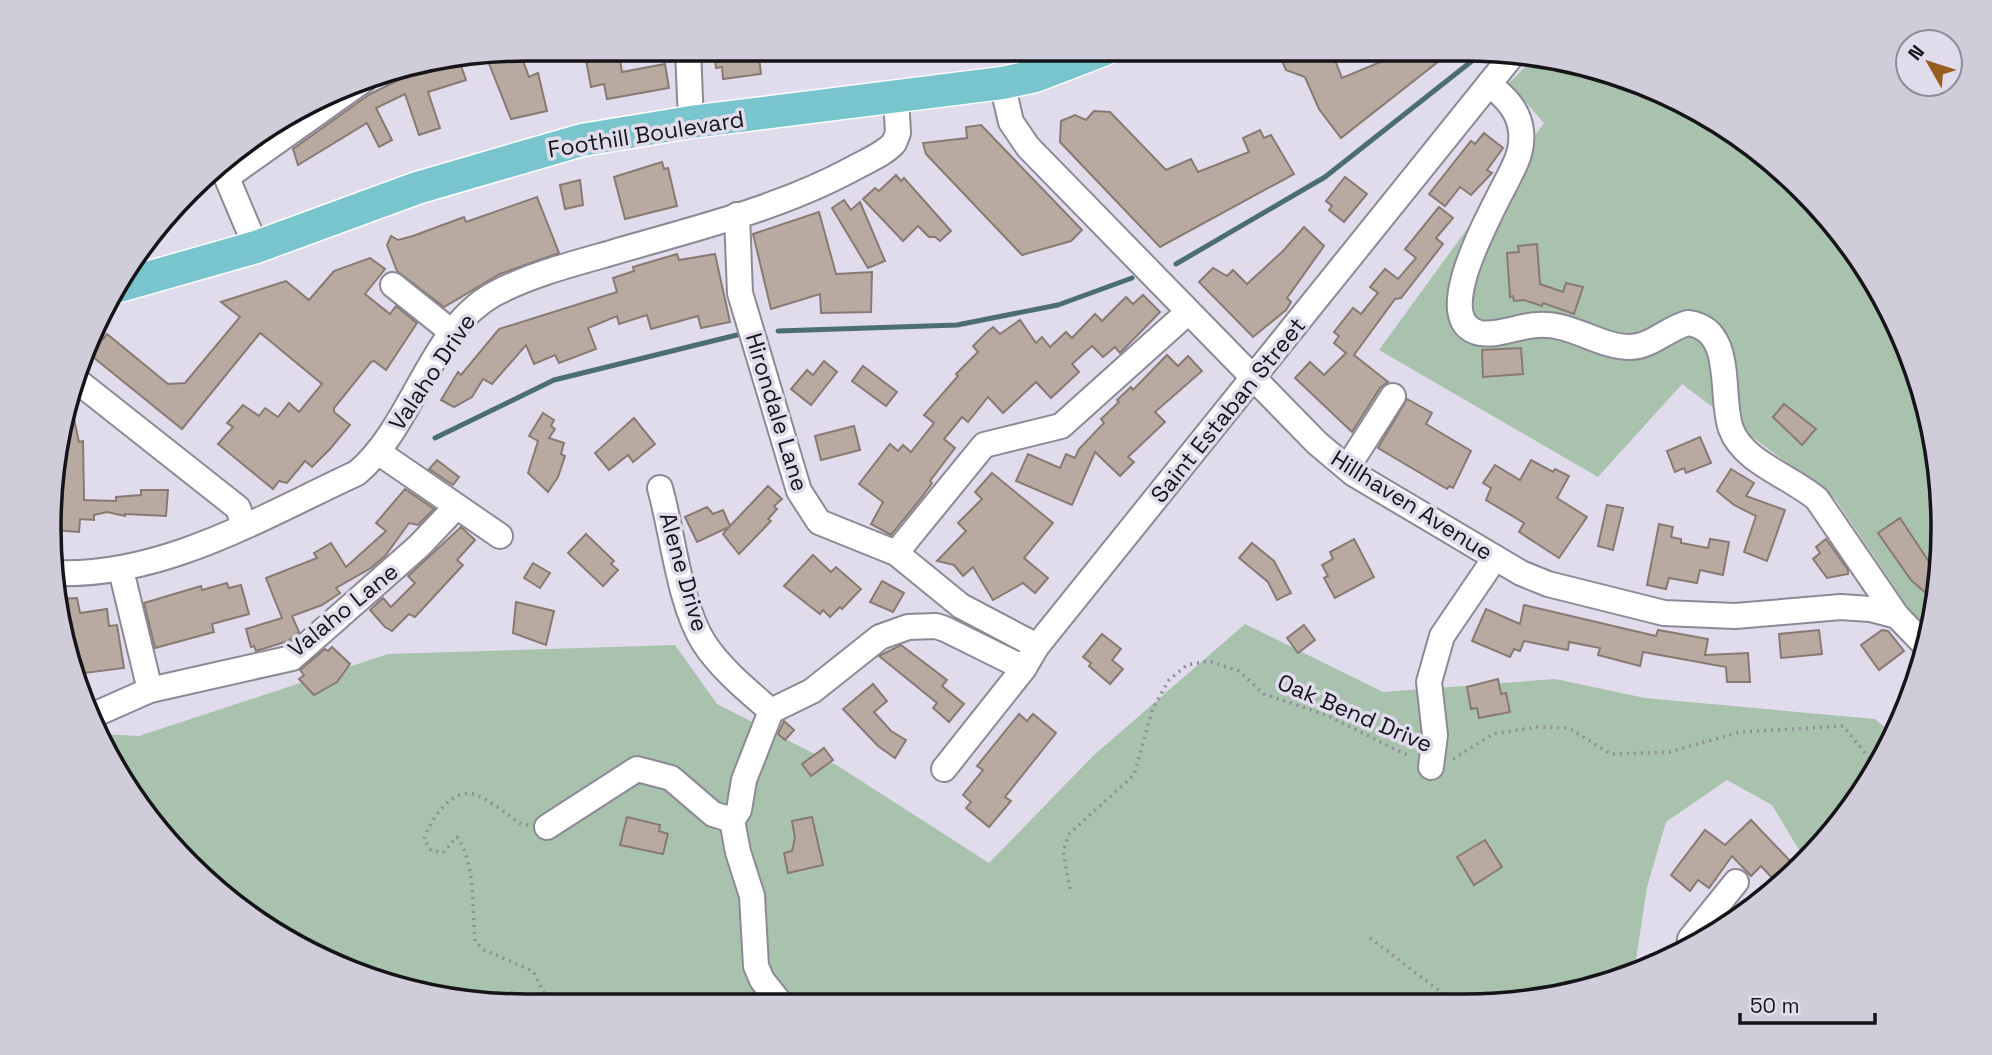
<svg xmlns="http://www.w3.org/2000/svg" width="1992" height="1055" font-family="'Space Grotesk',sans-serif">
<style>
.green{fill:#a8c2ad}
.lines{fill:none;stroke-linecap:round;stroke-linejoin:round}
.stream{stroke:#4c6d73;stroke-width:5}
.building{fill:#b8a9a1;stroke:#887a73;stroke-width:2}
.minor-casing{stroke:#8c8996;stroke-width:28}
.major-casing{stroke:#fff;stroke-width:35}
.path{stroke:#908d98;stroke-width:3.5;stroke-dasharray:2 5;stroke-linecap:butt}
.minor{stroke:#fff;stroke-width:24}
.major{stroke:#79c5cd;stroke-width:32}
.labels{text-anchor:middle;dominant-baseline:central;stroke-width:7;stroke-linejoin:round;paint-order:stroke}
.street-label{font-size:23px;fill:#151419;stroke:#e0dceb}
.rim{fill:none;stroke:#151419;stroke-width:3.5}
</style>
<rect width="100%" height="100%" fill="#e0dceb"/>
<g class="green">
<path d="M1535,57C1553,59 1571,61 1588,65C1603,69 1618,76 1633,82C1799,145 1911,289 1939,464C1948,522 1938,581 1929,638L1835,499L1682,384L1598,477L1379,350L1544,123L1509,83Z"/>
<path d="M1245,624L1383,692L1555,679L1645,698L1875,719L1895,736L1824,843L1805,860L1772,805L1727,780L1666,822L1647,887L1634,973L1527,1002L497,1005L404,990L316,956L236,907L168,843L100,734L139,736L388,654L675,645L717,704L838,766L989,863L1093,756Z"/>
</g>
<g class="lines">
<g class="stream">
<path d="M1176,264L1325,177L1477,57"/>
<path d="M778,331L957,325L1058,305L1132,278"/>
<path d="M435,438L554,380L745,333"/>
</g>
</g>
<g class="building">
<path d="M714,49H758L761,74L723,79L722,67L716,68Z"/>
<path d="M519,50L529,77L538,73L547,111L511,119L486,56Z"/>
<path d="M1277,50H1331L1342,78L1390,58L1386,50H1453L1341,138L1319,109L1305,77L1286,70Z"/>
<path d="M619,54L622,72L665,64L669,88L607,99L604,84L591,87L586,60Z"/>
<path d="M459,60L466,80L428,92L440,128L419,135L405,94L376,108L392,140L379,147L367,123L298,165L293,149L370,94L401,79L398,70Z"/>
<path d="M1094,111L1110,112L1166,170L1191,159L1198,172L1249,152L1243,138L1260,130L1264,138L1271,135L1294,174L1160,247L1060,142L1061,121L1075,115L1086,120Z"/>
<path d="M981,125L1082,230L1071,241L1022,255L926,154L923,143L967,138L966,127Z"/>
<path d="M1484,133L1503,148L1487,170L1492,173L1471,195L1460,187L1445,206L1429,194L1471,141L1475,144Z"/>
<path d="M662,162L664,169L668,168L677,206L625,219L614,177Z"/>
<path d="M896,175L901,181L904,178L951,231L940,241L935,237H929L918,226L903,241L863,199L875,188L879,191Z"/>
<path d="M1345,177L1367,194L1344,222L1329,210L1332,206L1326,201Z"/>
<path d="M580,180L583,205L565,209L560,185Z"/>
<path d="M537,197L559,253L500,274L444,307L397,271L387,245L391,236L398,240L413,236L464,217L466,222Z"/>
<path d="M844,200L851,210L860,202L885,261L868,268L832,208Z"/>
<path d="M1439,207L1453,218L1436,238L1443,244L1401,298L1395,299L1354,355L1388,382L1380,388L1352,432L1295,378L1310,362L1324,375L1346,353L1334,343L1339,336L1334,332L1353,308L1361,314L1378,293L1370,287L1385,269L1398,279L1416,258L1405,249Z"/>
<path d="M819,212L836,274L872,272L871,312L821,313L820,294L771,309L753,234Z"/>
<path d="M1304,227L1324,246L1287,298L1291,302L1286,310L1253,337L1199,282L1213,268L1227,276L1233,270L1247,284L1283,251Z"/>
<path d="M1537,244L1540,284L1563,292L1566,283L1583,287L1574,314L1543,303L1542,306L1524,300L1514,301L1513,296L1510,297L1507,253L1519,252L1518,246Z"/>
<path d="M677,254L679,260L715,254L730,322L701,328L698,316L651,329L647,315L619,324L617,316L588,328L596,349L559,363L555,355L534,364L526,345L492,384L483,379L472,397L454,407L441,400L458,372L461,375L499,329L617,292L613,278L634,271L633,267Z"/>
<path d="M370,258L385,269L365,294L390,314L396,306L417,323L386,370L374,361L371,362L334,408V412L350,425L330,449L312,467L305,461L287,483L279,481L273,489L218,444L233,427L227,423L243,405L259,416L265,408L278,417L289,403L299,412L322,384L264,336L260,333L182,429L88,353L97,334L103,339L107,334L168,384L185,383L240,317L221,302L286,281L309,300L334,271Z"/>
<path d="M1143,295L1160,312L1120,353L1115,347L1103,357L1092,346L1072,364L1079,372L1051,398L1036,382L1003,413L988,397L968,422L962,417L944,439L955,448L930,481L932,483L922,497L891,535L871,524L883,502L859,484L890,444L898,451L903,445L911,452L934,423L924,415L958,376L956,374L978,352L973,346L986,333L993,327L1000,334L1020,320L1036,343L1042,337L1050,347L1066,332L1072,338L1095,314L1102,321L1126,297L1133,304Z"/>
<path d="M1521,348L1523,374L1483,377L1482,350Z"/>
<path d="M1167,355L1178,366L1188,356L1202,371L1155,412L1165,422L1128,457L1134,462L1120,476L1095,452L1072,505L1016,481L1028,454L1060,468L1066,454L1075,458L1079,449L1104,423L1101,419L1119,402L1117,400L1131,387L1133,390Z"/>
<path d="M824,361L837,372L811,405L791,389L807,370L813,375Z"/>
<path d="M863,366L897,392L886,406L852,381Z"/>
<path d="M69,396L79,442L83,441L84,500L116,501V497L141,495V490H168L166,516L125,514V516L107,512L94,515V520L80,519L79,532L53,530L65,404Z"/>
<path d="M1407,399L1432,413L1426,424L1471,451L1453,488L1449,486L1447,489L1378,448Z"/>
<path d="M1784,404L1816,429L1802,445L1773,417Z"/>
<path d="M543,413L554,420L551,426L555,429L549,438L564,443L561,454L565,456L558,477L548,492L528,473L538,441L529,436Z"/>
<path d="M634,418L655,444L633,462L628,455L609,470L595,453Z"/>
<path d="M854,426L860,450L821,460L815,436Z"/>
<path d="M1700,437L1711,463L1686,473L1684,468L1675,472L1667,451Z"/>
<path d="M437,460L459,477L453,485L429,469Z"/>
<path d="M1531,460L1553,472L1555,469L1569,476L1557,498L1587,517L1559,558L1519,532L1524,523L1486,500L1491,488L1483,483L1495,465L1520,480Z"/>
<path d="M1731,469L1754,483L1746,496L1785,510L1767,561L1744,552L1756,516L1734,505L1717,491Z"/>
<path d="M992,473L1053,523L1024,558L1048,578L1035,593L1023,583L993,600L973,567L963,576L954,565L937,561L966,531L958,523L982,499L975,492Z"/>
<path d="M768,486L782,499L774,506L777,509L768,519L771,521L739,554L723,534L729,527L697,542L685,517L707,507L713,514L723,510L730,526Z"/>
<path d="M405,489L434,509L418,525L409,523L385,556L371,568L336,588L340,593L322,605L292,616L299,632L288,641L256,651L254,646L251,647L246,629L282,618L266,578L317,558L314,553L331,543L346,567L386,531L376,523Z"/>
<path d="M1607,505L1623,508L1613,550L1598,546Z"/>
<path d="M1900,518L1939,577L1935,601L1911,580L1878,533Z"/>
<path d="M1659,524L1673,527L1671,537L1681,539V543L1708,548L1710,539L1729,542L1723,575L1700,570L1697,583L1669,578L1666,589L1647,585Z"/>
<path d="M461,527L475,540L457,560L463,565L415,617L409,614L392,631L385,627L370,610L383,598L391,607L415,583L408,576Z"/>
<path d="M586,534L614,561L611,564L618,570L603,586L568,553Z"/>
<path d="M1354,539L1374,577L1335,598L1324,578L1328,576L1322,565L1333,559L1330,552Z"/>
<path d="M1826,539L1848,570V574L1827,578L1813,559L1820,553L1816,547Z"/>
<path d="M1252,543L1274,561L1291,593L1277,600L1268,582L1239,558Z"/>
<path d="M813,555L831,572L836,567L861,589L842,609L840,607L830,617L823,610L820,614L784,586Z"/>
<path d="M533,563L550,573L540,588L524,578Z"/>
<path d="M882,581L904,593L893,612L870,602Z"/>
<path d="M227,583L229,588L241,585L249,614L212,624L214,632L155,648L144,603L201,586L202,590Z"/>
<path d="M77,598L80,613L107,609L109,626L117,625L124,668L77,674L59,599Z"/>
<path d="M516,602L554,611L546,645L513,633Z"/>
<path d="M1524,605L1656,636L1658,630L1708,639L1705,655L1748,653L1750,682H1727L1726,667L1643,652L1640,666L1598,655L1600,648L1569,642L1568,650L1524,641L1520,651L1514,649L1510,657L1472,641L1486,609L1520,624Z"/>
<path d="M1304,625L1315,640L1298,653L1287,638Z"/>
<path d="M1819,630L1822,654L1781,658L1779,634Z"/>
<path d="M1882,630L1888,631L1904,651L1879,670L1861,645Z"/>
<path d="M1102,634L1121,649L1112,660L1123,669L1110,684L1089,666L1091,663L1083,657Z"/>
<path d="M901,645L947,680L942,686L964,704L949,722L933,708L937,703L879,656Z"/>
<path d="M332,647L350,664L337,682L314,695L299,679L304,675L300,670L325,649L328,651Z"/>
<path d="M1498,679L1501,694L1506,693L1510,712L1479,718L1477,708L1471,709L1467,687Z"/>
<path d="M873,684L887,701L874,712L891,731L906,740L895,758L878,746L843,709Z"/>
<path d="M1019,714L1027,721L1033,714L1056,733L1005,797L1011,801L989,827L966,808L971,802L963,795L983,770L977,766Z"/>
<path d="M784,721L794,730L785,740L778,734Z"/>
<path d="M824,748L833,760L811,776L802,764Z"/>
<path d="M627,817L660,825L659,831L668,834L663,854L620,845Z"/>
<path d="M812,817L823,865L788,873L784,853L792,851L795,838L792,821Z"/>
<path d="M1751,820L1793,864L1775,881L1761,866L1751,876L1732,856L1709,888L1698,880L1690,891L1671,875L1705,830L1725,845Z"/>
<path d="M1485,840L1502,867L1474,885L1457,857Z"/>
</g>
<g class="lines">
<g class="minor-casing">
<g id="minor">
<path d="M688,49L691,122"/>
<path d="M1002,83L1011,122L1028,147L1317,443L1354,474L1521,573L1548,584L1664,613L1735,616L1841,607L1870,609L1897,616L1927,647"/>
<path d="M1489,84C1504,96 1519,110 1521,131C1522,141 1520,153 1516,162C1506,188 1422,321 1480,333C1498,336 1519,326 1537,325C1571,322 1598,347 1630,347C1651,347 1668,328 1688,323C1736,329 1719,396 1731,429C1743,462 1790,476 1817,499L1897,616"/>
<path d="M221,164L256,247"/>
<path d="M227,177L365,79"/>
<path d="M737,215L740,293L799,491L819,522L896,553L961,606L1037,646"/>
<path d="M393,285L453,333"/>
<path d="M76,380L238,508L244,526"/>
<path d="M378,452L500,536"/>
<path d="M1347,468L1393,396"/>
<path d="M660,488C673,534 679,604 704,643C721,669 748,691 771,711"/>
<path d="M896,553L984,445L1061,426L1187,313"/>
<path d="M121,570L150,690"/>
<path d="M53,573C161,578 262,517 357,473C413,426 430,329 494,294C528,276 568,265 604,255C688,230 777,210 854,168C867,161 884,154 894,143L898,133L896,98"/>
<path d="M89,717L150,690L292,658L419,546L456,507"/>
<path d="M1431,767L1435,735L1429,682L1442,636L1495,558"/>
<path d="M944,769L1024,668L1037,646L1514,53"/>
<path d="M732,820L738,852L752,896L756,966L762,980L781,1004"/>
<path d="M547,827L637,769L671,778L713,814L732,820L739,810L744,780L771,711L812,691L880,637L908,627L936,626L945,629L1024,668"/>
<path d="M1689,948L1690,939L1736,882"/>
</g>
</g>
<g class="major-casing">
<path id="major" d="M119,286L256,247L417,188L582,140L691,122L1002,83L1035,76L1103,50"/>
</g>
<g class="path">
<path d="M1453,759L1493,734L1537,727L1569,728L1611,754L1669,752L1740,732L1843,726L1876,766"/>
<path d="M528,825L521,824C508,815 494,803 479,796C453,784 431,819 424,839L431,850L443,853L457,837C476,863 472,910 475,941L484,950L533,971L545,995L557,1005"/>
<path d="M1070,889L1063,851L1069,834L1134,775L1153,708L1169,680L1187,665L1209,661L1239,671L1264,694L1326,715L1411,757"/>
<path d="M1370,938L1454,1002"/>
</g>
<use href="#minor" class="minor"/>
<use href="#major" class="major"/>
</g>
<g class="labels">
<g class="street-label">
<text transform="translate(646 134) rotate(-9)">Foothill Boulevard</text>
<text transform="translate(432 372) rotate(-56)">Valaho Drive</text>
<text transform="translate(1228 410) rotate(-51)">Saint Estaban Street</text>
<text transform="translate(777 412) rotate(73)">Hirondale Lane</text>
<text transform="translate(1412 505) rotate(32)">Hillhaven Avenue</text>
<text transform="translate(684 572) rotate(74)">Alene Drive</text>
<text transform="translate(343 610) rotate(-39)">Valaho Lane</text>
<text transform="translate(1355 713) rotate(23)">Oak Bend Drive</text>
</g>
</g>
<path d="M0 0H1992V1055H0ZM527 61H1465A466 466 0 0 1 1931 527V528A466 466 0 0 1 1465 994H527A466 466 0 0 1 61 528V527A466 466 0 0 1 527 61Z" fill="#d0ccda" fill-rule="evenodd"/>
<path class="rim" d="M527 61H1465A466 466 0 0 1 1931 527V528A466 466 0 0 1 1465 994H527A466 466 0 0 1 61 528V527A466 466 0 0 1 527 61Z"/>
<g transform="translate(1929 63) rotate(309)"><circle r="33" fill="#e0dceb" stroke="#8f8c97" stroke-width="2"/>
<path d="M0-5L12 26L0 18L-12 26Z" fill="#995e1e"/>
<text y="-10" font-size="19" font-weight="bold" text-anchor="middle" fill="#151419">N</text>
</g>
<path d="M1740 1013v10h135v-10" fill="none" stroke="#151419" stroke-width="3.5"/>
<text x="1750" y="1013" font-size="21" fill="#151419" stroke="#e0dceb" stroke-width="5" paint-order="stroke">50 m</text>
</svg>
